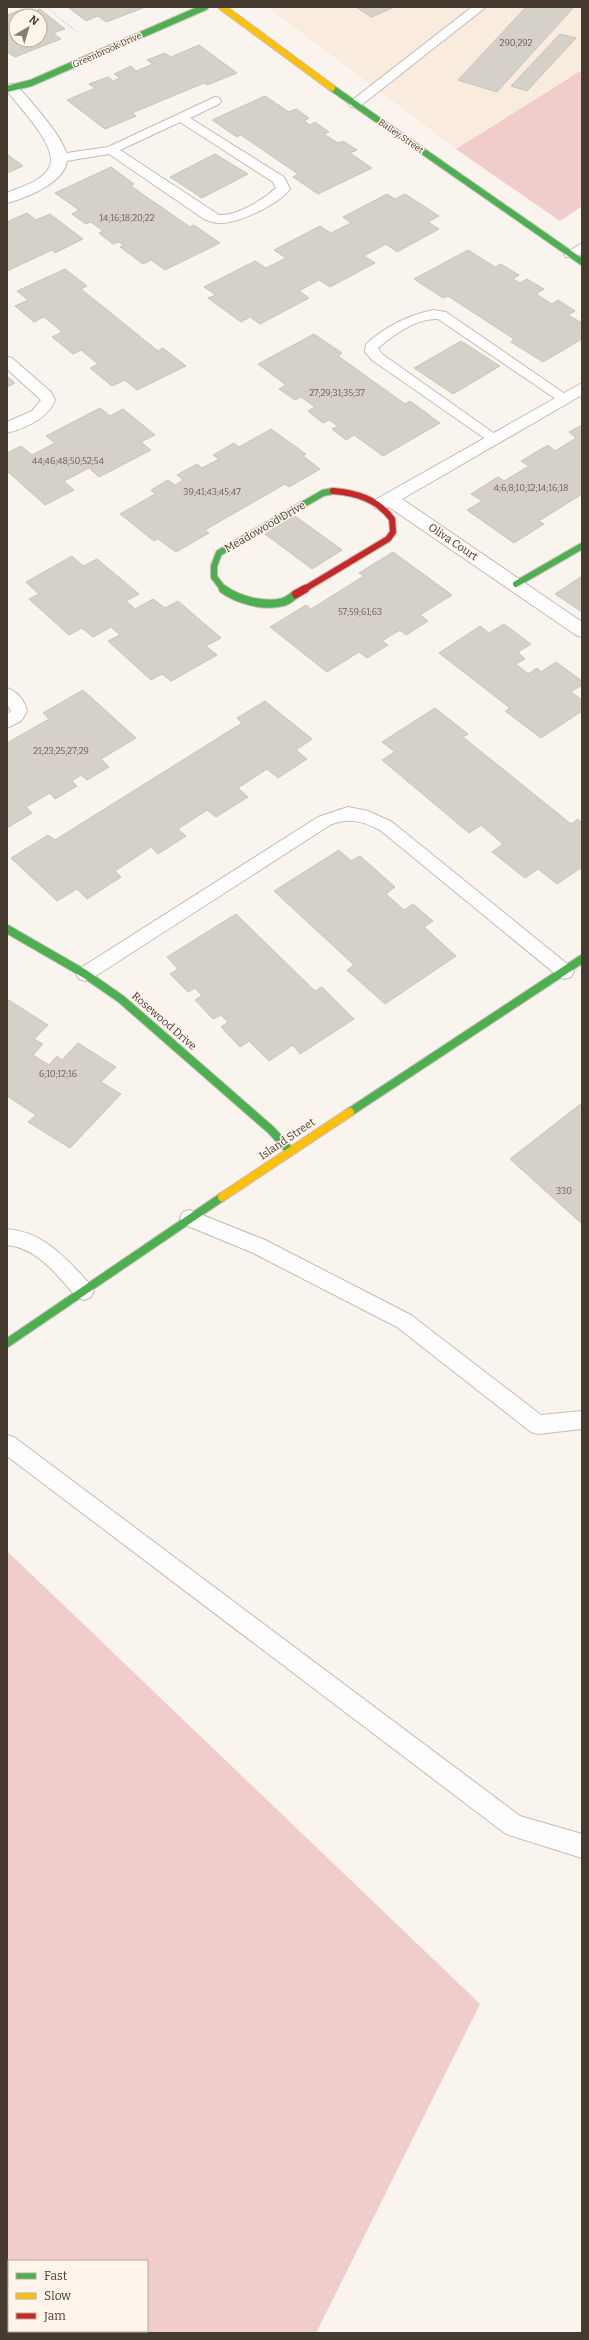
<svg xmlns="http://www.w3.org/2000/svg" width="589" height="2340" font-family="Bitter,serif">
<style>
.built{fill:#f9ecdf}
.forest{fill:#f0ccca;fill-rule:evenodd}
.building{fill:#d6d1c8;stroke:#c8c4bb;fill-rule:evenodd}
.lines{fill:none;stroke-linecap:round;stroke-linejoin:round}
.lane-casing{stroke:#c4bcb5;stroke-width:2}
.street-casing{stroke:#c4bcb5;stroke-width:2}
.fast-far1-casing{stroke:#c4bcb5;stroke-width:8}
.fast-casing{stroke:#c4bcb5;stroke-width:10}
.slow-far1-casing{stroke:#c4bcb5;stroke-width:8}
.slow-casing{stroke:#c4bcb5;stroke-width:10}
.jam-far1-casing{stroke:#c4bcb5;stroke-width:8}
.jam-casing{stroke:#c4bcb5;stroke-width:10}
.path{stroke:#dbd9d7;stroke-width:2;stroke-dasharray:1.5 2;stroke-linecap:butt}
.lane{fill:#fefdfd;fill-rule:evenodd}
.street{fill:#fefdfd;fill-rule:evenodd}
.fast-far1{stroke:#4caf50;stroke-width:6}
.fast{stroke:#4caf50;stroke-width:8}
.slow-far1{stroke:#ffc107;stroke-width:6}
.slow{stroke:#ffc107;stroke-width:8}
.jam-far1{stroke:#c62828;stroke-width:6}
.jam{stroke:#c62828;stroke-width:8}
.labels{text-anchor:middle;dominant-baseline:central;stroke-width:3;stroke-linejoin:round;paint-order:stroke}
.number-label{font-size:9px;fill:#696057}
.far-street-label{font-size:9px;fill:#453b31;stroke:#fff4ea}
.street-label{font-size:11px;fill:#453b31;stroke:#fff4ea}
</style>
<rect width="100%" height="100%" fill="#faf4ef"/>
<path class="built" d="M267,7H582V70L456,149Z"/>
<g class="forest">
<path d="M582,70V206L560,221L456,149Z"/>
<path d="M7,1551L480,2004L316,2333H7ZM9,2261H147V2331H9Z"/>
</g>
<g class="building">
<path d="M68,7H143V8L106,22L98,16L86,21Z"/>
<path d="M356,7H395L371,17Z"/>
<path d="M526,7H574L497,92L458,80Z"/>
<path d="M23,9L29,14L40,9L65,29L53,33L61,39L15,57L7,52V15ZM16,16H40V40H16Z"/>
<path d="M560,34L576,38L527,91L511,86Z"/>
<path d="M199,45L237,73L207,85L204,83L132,113L136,116L105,129L67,100L95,88L89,84L108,77L113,81L120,78L114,74L131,66L136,71L153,64L147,60L165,53L171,57Z"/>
<path d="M265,96L289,112L296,109L309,118L304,121L310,125L315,122L329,132L324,134L338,143L343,141L357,150L350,153L372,168L318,194L293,177L298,174L241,135L237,137L212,120Z"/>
<path d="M7,154L23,166L7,173Z"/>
<path d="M215,154L248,174L202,198L170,177Z"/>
<path d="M111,167L134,184L131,186L190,227L194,225L220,243L165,270L151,260L143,264L120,247L124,245L118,242L113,244L99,233L103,231L91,222L86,224L72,214L79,210L55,193Z"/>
<path d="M387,194L395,199L405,194L439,216L428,222L439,229L397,252L386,244L364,256L375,263L330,287L319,280L299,291L309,298L260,324L250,317L241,322L208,298L216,295L204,287L255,261L266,268L286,258L274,250L320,226L331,233L351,223L343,217Z"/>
<path d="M27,213L36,220L50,214L83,239L55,253L52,250L7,271V222Z"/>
<path d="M468,250L495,267L501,264L519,275L513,279L520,283L527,279L544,289L536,294L552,304L558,300L575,311L568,315L582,323V339L543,362L511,342L514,339L448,296L443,298L414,279Z"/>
<path d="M65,269L87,286L81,289L158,351L163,348L186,366L137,390L125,380L112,386L90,368L98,364L81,350L73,354L52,337L62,332L44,317L34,322L15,306L28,300L17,291Z"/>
<path d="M314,334L342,353L338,356L405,404L410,401L440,423L383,456L354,435L346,440L332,429L338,426L329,420L323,423L308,411L315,407L301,397L295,400L279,389L286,385L258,364Z"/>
<path d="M461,341L500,366L453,394L414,368Z"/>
<path d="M7,376L15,383L7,387Z"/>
<path d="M100,408L110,416L123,409L155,435L141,442L151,450L99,477L89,468L64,481L74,490L45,505L7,471V453L21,446L32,455L55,443L46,436Z"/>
<path d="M582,425V494L539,521L544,524L514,543L467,510L482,501L471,494L498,477L504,481L529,466L521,461L548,445L555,451L576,438L569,432Z"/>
<path d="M271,429L306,454L303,456L320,469L289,487L285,484L205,530L209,533L176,552L158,539L154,541L120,514L155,494L151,490L168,480L175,485L183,480L177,475L197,464L202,468L219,459L213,455L234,443L239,447Z"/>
<path d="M295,516L342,550L312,569L265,534Z"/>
<path d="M393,552L452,595L420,615L428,621L406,635L400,630L382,641L388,645L367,658L359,652L327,672L270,627L306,605L311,609L364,576L359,573Z"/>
<path d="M72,556L83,566L97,559L139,594L126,601L135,609L153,599L165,608L178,601L221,638L206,646L217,655L171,681L162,674L151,680L108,641L120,635L111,627L93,637L82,628L69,635L29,599L39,594L26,582Z"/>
<path d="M582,576V612L555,594Z"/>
<path d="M504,624L531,644L518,652L525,659L516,664L528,674L537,668L541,672L556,662L582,681V685L571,692L582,700V711L541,738L505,711L510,708L439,653L480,626L489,633Z"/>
<path d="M83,690L136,738L101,759L109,767L87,780L81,775L72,781L77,786L55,799L50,793L26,807L32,813L7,828V743L49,719L43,713Z"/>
<path d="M265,701L312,739L296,750L307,759L278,778L267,769L238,788L248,797L216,817L207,810L178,829L186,836L158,854L151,847L115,871L121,877L87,899L77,889L57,901L11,858L48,835L55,840L242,723L237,718Z"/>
<path d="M435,708L468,734L463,737L571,824L578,819L582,823V867L557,884L538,869L525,878L492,852L503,844L481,825L469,833L382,760L395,752L382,742Z"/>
<path d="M339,850L351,861L360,856L395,887L386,894L404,910L413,904L433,921L424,927L456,956L385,1004L347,970L354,965L274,891Z"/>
<path d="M236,914L315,991L322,987L354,1019L300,1054L293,1045L269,1061L249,1041L240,1047L221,1027L228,1022L221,1015L213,1019L195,1000L202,996L195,988L188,992L170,974L178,969L167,957Z"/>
<path d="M7,999L48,1025L34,1039L43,1044L33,1055L49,1065L57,1056L62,1060L78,1043L116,1067L101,1082L121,1094L70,1148L28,1122L36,1115L7,1096Z"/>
<path d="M582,1103V1224L510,1159Z"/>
</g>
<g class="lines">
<g class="lane-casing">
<g id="lane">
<path d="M472,7H486L359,107H351L349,104L351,101Z"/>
<path d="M215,97L219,98L221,101L219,104L190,118L284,177L290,189C279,204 241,222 223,223C217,224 210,221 204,219L109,154L60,162L54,158L60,154L108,147ZM180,122L273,182L276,188C263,200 237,216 219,215L120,150Z"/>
<path d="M582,243V253L576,257H566L564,254Z"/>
<path d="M433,310L446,312L571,398L569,401H559L438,319C417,318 393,335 378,348L382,354L502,439L500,442H490L372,360L365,352L366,344C385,327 408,315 433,310Z"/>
<path d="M7,357L12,358L51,392L55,400C48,419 25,428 7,433V422L32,411L41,400L7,369Z"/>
<path d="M7,688C17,691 25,701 27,711L21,721L7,728V714L11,711L7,704Z"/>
<path d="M348,807L368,811L392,822L571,967L574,972L571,977L565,979L559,977L380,830C362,821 349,817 330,825L91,979L85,981L79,979L76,974L79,969L318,817Z"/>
<path d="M190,1210L265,1240L411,1315L541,1415L582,1411V1429L538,1434L531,1432L397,1327L251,1252L183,1224L180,1218L183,1212Z"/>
<path d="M7,1229C45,1232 66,1259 91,1285L94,1291L91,1297L84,1300L77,1297C57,1276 38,1248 7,1245Z"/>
<path d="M7,1435L14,1437L520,1816L582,1834V1858L506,1834L7,1456Z"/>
</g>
</g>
<g class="street-casing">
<g id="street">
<path d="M12,84L17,85C32,104 58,130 66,152C75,179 27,198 7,203V193C20,187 41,182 49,168C61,149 19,107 7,91V85Z"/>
<path d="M582,383V395L402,499L582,622V637L576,635L389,507L381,510L375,508L372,504L375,500Z"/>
</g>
</g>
<g class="fast-far1-casing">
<g id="fast-far1">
<path d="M332,88L582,262"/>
<path d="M7,89L31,83L205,7"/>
<path d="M516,584L582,546"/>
<path d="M224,590L214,577V566L219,553L323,493L333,491"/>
</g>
</g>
<g class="fast-casing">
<g id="fast">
<path d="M223,589C238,600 264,607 283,602C288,601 292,597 296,594"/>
<path d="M7,929L85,974L121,999L271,1130L290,1151"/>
<path d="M350,1112L582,959"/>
<path d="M7,1343L222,1197"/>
</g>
</g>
<g class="slow-far1-casing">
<path id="slow-far1" d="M222,7L332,88"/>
</g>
<g class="slow-casing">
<path id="slow" d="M222,1197L350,1112"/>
</g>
<g class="jam-far1-casing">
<path id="jam-far1" d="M303,590L388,539L393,532L392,519C377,499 357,493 333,491"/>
</g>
<g class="jam-casing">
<path id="jam" d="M296,594L305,589"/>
</g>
<path class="path" d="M46,7L77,32"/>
<use href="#lane" class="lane"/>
<use href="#street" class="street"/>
<use href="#fast-far1" class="fast-far1"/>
<use href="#fast" class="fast"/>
<use href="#slow-far1" class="slow-far1"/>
<use href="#slow" class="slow"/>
<use href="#jam-far1" class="jam-far1"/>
<use href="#jam" class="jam"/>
</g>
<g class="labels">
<g class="number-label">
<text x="516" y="43">290;292</text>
<text x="127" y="218">14;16;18;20;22</text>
<text x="337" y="393">27;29;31;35;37</text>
<text x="68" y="461">44;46;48;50;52;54</text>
<text x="531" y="488">4;6;8;10;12;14;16;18</text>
<text x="212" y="492">39;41;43;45;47</text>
<text x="360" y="612">57;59;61;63</text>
<text x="61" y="751">21;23;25;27;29</text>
<text x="58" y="1074">6;10;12;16</text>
<text x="564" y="1191">330</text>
</g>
<g class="far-street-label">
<text transform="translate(107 50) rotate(-24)">Greenbrook Drive</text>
<text transform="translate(401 136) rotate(35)">Bailey Street</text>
</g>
<g class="street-label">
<text transform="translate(265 527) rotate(-30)">Meadowood Drive</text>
<text transform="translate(453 542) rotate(34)">Oliva Court</text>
<text transform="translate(164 1021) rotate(41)">Rosewood Drive</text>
<text transform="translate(287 1139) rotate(-34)">Island Street</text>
</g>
</g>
<rect width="589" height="2340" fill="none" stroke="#453b31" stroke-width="16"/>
<rect x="8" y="2260" width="140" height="72" fill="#fff4ea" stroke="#b5aaa0"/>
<rect x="16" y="2273" width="20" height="6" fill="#4caf50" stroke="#b5aaa0"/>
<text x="44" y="2280" font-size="12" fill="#453b31">Fast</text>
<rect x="16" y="2293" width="20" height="6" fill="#ffc107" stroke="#b5aaa0"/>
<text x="44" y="2300" font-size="12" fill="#453b31">Slow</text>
<rect x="16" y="2313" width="20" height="6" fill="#c62828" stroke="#b5aaa0"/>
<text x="44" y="2320" font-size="12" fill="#453b31">Jam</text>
<g transform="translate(28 28) rotate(38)"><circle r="19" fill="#fff4ea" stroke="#b5aaa0"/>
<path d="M0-3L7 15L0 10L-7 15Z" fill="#847c74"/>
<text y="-6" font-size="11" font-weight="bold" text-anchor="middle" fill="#453b31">N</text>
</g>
</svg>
